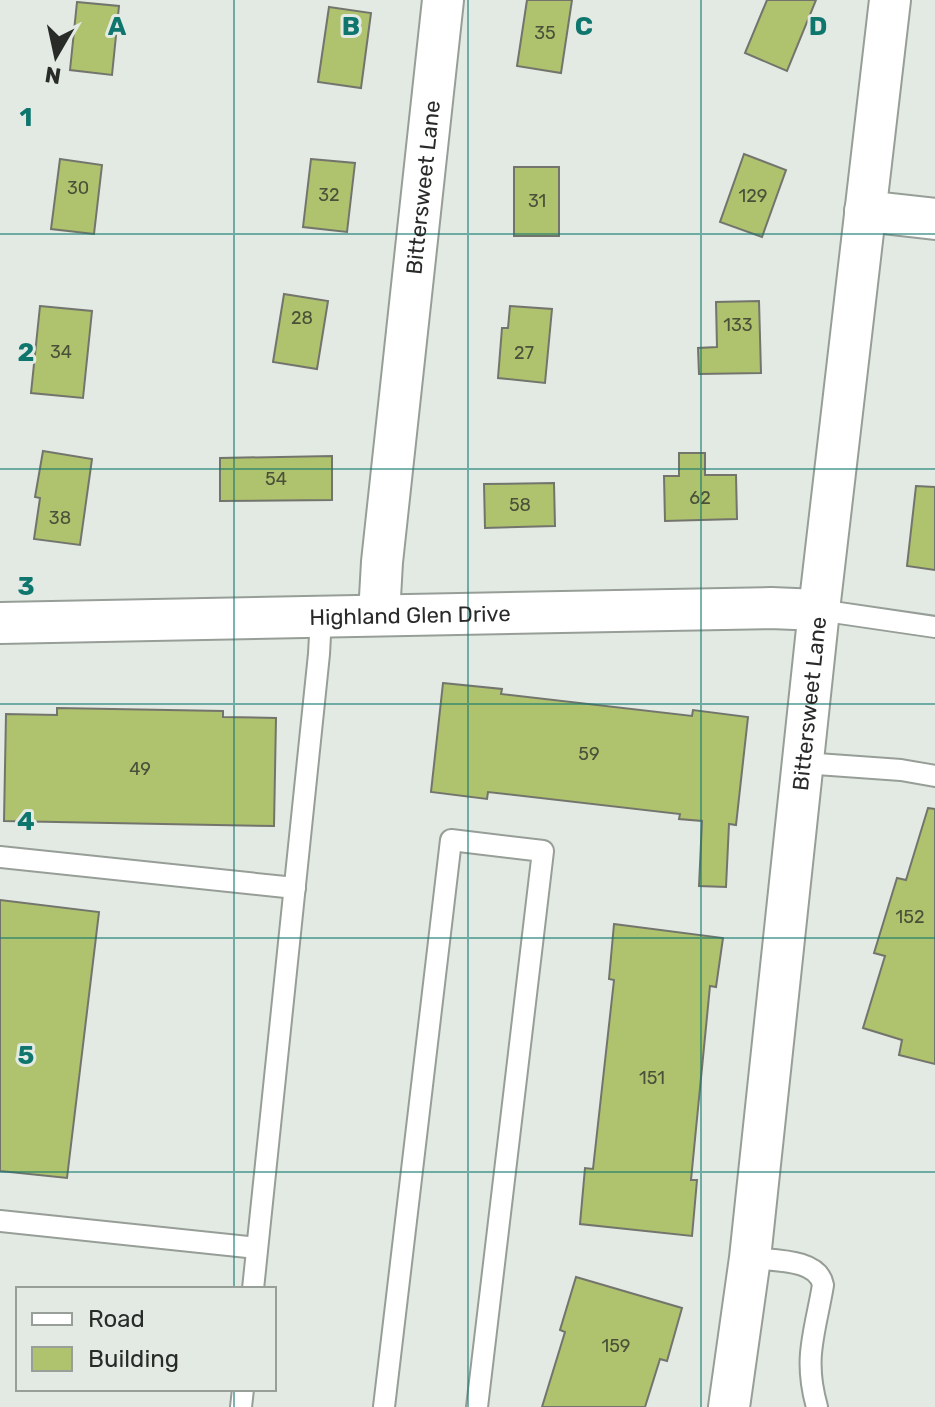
<svg xmlns="http://www.w3.org/2000/svg" width="935" height="1407" font-family="Rubik,sans-serif">
<style>
.building{fill:#afc26d;stroke:#73756d;stroke-width:2}
.lines{fill:none;stroke-linecap:round;stroke-linejoin:round}
.service-casing{stroke:#969e97;stroke-width:24}
.minor-casing{stroke:#969e97;stroke-width:44}
.service{stroke:#fff;stroke-width:20}
.minor{stroke:#fff;stroke-width:40}
.grid{fill:none;stroke:#0f766e;stroke-width:2;stroke-opacity:0.55}
.labels{text-anchor:middle;dominant-baseline:central;stroke-width:6;stroke-linejoin:round;paint-order:stroke}
.number-label{font-size:18px;fill:#4a5139}
.street-label{font-size:22px;fill:#282b28;stroke:#e2eae3}
.grid-label{font-size:26px;text-anchor:middle;font-weight:bold;fill:#0f766e;stroke:#e2eae3;stroke-width:6;stroke-linejoin:round;paint-order:stroke}
</style>
<rect width="100%" height="100%" fill="#e2eae3"/>
<g class="building">
<path d="M527,0H572L561,73L517,66Z"/>
<path d="M767,0H816L787,71L745,53Z"/>
<path d="M77,2L119,6L112,75L70,70Z"/>
<path d="M329,7L371,13L361,88L318,82Z"/>
<path d="M744,154L786,170L762,237L720,222Z"/>
<path d="M60,159L102,165L94,234L51,229Z"/>
<path d="M311,159L355,163L347,232L303,227Z"/>
<rect x="514" y="167" width="45" height="69"/>
<path d="M284,294L328,301L317,369L273,362Z"/>
<path d="M759,301L761,373L699,374L698,348L717,347L716,302Z"/>
<path d="M40,306L92,311L83,398L31,393Z"/>
<path d="M510,306L552,309L545,383L498,378L502,328H508Z"/>
<path d="M43,451L92,459L80,545L34,539L40,498L35,497Z"/>
<path d="M679,453H705V475H736L737,519L665,521L664,476H679Z"/>
<path d="M332,456V500L220,501V458Z"/>
<path d="M554,483L555,526L485,528L484,484Z"/>
<path d="M916,486L935,487V570L907,566Z"/>
<path d="M443,683L502,689L501,694L692,716L693,710L748,717L736,825L729,824L726,887L699,886L702,821L679,819L680,814L488,792L487,799L431,792Z"/>
<path d="M57,708L223,711V717L276,718L274,826L4,821L6,714L57,715Z"/>
<path d="M928,808L935,809V1064L899,1055L902,1040L863,1028L885,956L874,953L897,878L906,880Z"/>
<path d="M0,900L99,912L67,1178L0,1171Z"/>
<path d="M614,924L723,938L716,987L710,986L691,1180H697L692,1236L580,1224L585,1168L593,1169L614,980L609,979Z"/>
<path d="M576,1277L682,1308L667,1361L660,1359L645,1407H542L565,1332L560,1330Z"/>
</g>
<g class="lines">
<g class="service-casing">
<g id="service">
<path d="M819,610L935,627"/>
<path d="M803,763L901,770L935,776"/>
<path d="M0,857L295,888"/>
<path d="M0,1221L257,1248"/>
<path d="M750,1258C772,1261 818,1258 823,1285C815,1333 803,1358 817,1407"/>
<path d="M253,1289L319,654L321,616"/>
<path d="M241,1407L243,1389"/>
<path d="M384,1407L451,840L543,851L477,1407"/>
</g>
</g>
<g class="minor-casing">
<g id="minor">
<path d="M865,211L935,219"/>
<path id="s1" d="M379,615L382,562L443,0"/>
<path id="s2" d="M0,623L771,608L819,610"/>
<path id="s3" d="M729,1407L750,1258L819,610L890,0"/>
</g>
</g>
<use href="#service" class="service"/>
<use href="#minor" class="minor"/>
</g>
<path class="grid" d="M234,0V1289M468,0V1407M701,0V1407M0,234H935M0,469H935M0,704H935M0,938H935M0,1172H935M234,1389V1407"/>
<g class="labels">
<g class="number-label">
<text x="545" y="33">35</text>
<text x="78" y="188">30</text>
<text x="329" y="195">32</text>
<text x="753" y="196">129</text>
<text x="537" y="201">31</text>
<text x="302" y="318">28</text>
<text x="738" y="325">133</text>
<text x="61" y="352">34</text>
<text x="524" y="353">27</text>
<text x="276" y="479">54</text>
<text x="700" y="498">62</text>
<text x="520" y="505">58</text>
<text x="60" y="518">38</text>
<text x="589" y="754">59</text>
<text x="140" y="769">49</text>
<text x="910" y="917">152</text>
<text x="652" y="1078">151</text>
<text x="616" y="1346">159</text>
</g>
<g class="street-label">
<text stroke="none"><textPath href="#s1" startOffset="430">Bittersweet Lane</textPath></text>
<text stroke="none"><textPath href="#s2" startOffset="410">Highland Glen Drive</textPath></text>
<text stroke="none"><textPath href="#s3" startOffset="708">Bittersweet Lane</textPath></text>
</g>
</g>
<g class="grid-label">
<text x="117" y="35">A</text>
<text x="351" y="35">B</text>
<text x="584" y="35">C</text>
<text x="818" y="35">D</text>
<text x="26" y="126">1</text>
<text x="26" y="361">2</text>
<text x="26" y="595">3</text>
<text x="26" y="830">4</text>
<text x="26" y="1064">5</text>
</g>
<rect x="16" y="1287" width="260" height="104" fill="#e2eae3" stroke="#989e98" stroke-width="2"/>
<rect x="32" y="1313" width="40" height="12" fill="#ffffff" stroke="#989e98" stroke-width="2"/>
<text x="88" y="1327" font-size="24" fill="#282b28">Road</text>
<rect x="32" y="1347" width="40" height="24" fill="#afc26d" stroke="#989e98" stroke-width="2"/>
<text x="88" y="1367" font-size="24" fill="#282b28">Building</text>
<g transform="translate(56 56) rotate(189)" stroke="#e2eae3" stroke-width="6" paint-order="stroke">
<path d="M0-6L14 30L0 20L-14 30Z" fill="#282b28"/>
<text y="-12" font-size="22" font-weight="bold" text-anchor="middle" fill="#282b28">N</text>
</g>
</svg>
